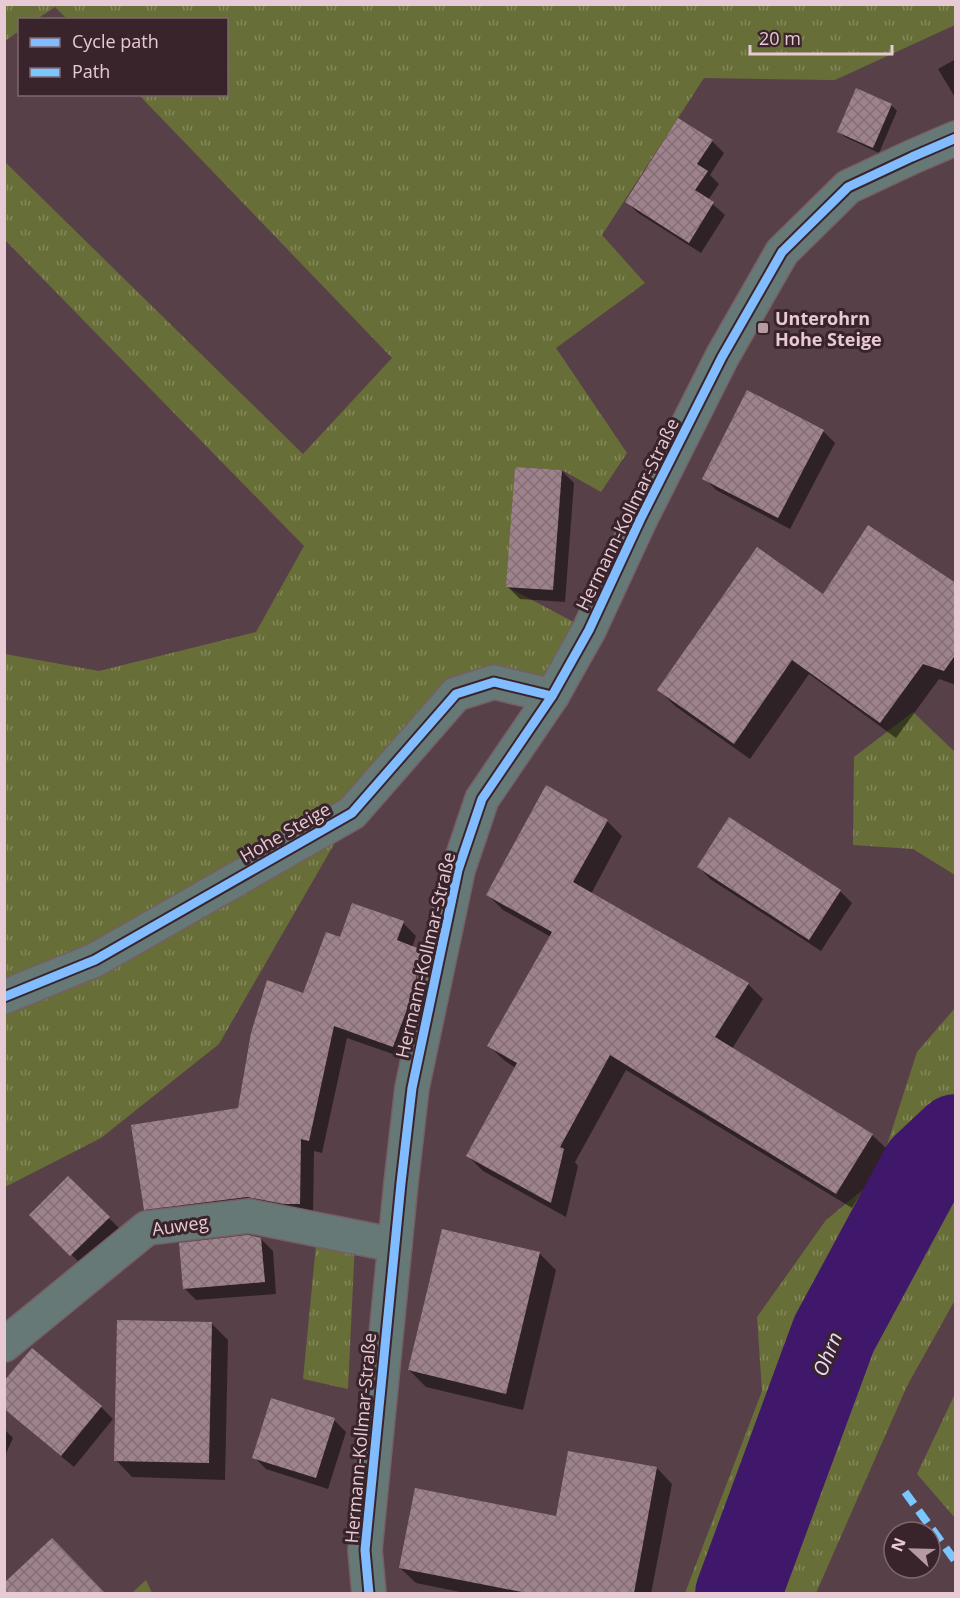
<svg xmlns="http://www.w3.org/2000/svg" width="960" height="1598" font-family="'Open Sans',sans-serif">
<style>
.grass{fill:url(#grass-tufts)}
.shadow{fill:#0007}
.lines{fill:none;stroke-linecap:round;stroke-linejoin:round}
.river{stroke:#3f186b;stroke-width:86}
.building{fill:url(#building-cross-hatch)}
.minor-casing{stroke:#756067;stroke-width:36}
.tertiary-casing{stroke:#756067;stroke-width:36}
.minor{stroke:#677976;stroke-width:33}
.tertiary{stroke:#677976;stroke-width:33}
.quiet{stroke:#7ac7fe;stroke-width:8;stroke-dasharray:15 8;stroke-linecap:butt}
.cycleway-casing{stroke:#3a242c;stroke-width:13}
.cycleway{stroke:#80bcff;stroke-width:9}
.poi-dot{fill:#b59aa2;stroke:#3a242c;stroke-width:2}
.labels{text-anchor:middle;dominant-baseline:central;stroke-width:6;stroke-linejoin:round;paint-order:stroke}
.poi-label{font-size:18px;font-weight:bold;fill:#e7cad3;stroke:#3a242c;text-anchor:start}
.street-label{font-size:18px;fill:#e7cad3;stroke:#3a242c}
.water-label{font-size:20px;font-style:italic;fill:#e4def7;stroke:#3a242c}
</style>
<defs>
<pattern id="grass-tufts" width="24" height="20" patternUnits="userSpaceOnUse" patternTransform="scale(1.5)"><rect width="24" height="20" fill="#686e38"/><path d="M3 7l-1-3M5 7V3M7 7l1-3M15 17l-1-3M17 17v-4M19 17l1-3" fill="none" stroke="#85885d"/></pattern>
<pattern id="building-cross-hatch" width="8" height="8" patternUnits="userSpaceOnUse" patternTransform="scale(1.5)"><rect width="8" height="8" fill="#9f838c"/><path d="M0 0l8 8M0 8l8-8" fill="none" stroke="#846e75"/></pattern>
</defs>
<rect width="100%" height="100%" fill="#584048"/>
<g class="grass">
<path d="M5,5H955V25L835,80L704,78L602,235L645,283L556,348L627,453L601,492L562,470L515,467L507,587L589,630L552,696L494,682L352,813L219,1044L101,1138L5,1187V654L99,671L256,632L304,546L5,240L4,161L303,454L392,358L139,95L226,94V20L67,19L55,7L37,19L20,20L19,31L5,41Z"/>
<path d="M913,712L955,752V875L913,849L853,845L854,757Z"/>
<path d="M955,1008V1300L907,1386L816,1593H685L762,1391L757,1317L826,1220L876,1179L917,1052Z"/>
<path d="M317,1235L355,1242L348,1389L303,1379Z"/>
<path d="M955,1394V1518L917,1474Z"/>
<path d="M146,1580L152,1593H132Z"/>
</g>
<g class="shadow">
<path d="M956,59V99L938,69Z"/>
<path d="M891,105L897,111L879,153L845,137L839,132Z"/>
<path d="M712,141L724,153L710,175L719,184L708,200L725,215L701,253L638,213L626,201Z"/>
<path d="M823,431L835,443L790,529L716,490L704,478Z"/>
<path d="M562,471L574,483L565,602L520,599L508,587Z"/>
<path d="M956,585V685L939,679L896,738L809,674L750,759L675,706L659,690L823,596Z"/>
<path d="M607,821L622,836L591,894L748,984L763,999L732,1049L872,1135L888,1150L852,1208L626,1070L575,1162L578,1166L566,1217L483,1171L468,1156L516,1068L505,1061L489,1046L551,937L503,910L488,895Z"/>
<path d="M699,867L840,891L852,903L821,951L710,879Z"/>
<path d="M403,923L416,936L412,948L421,951L434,964L407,1059L347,1038L322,1153L314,1151L313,1217L159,1222L146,1209L239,1109L304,995L341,939Z"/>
<path d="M68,1178L121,1230L83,1266L31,1215Z"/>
<path d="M261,1239L273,1251L276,1294L196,1300L184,1288Z"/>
<path d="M539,1253L556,1270L523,1410L426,1387L409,1370Z"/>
<path d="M212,1324L228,1340L225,1480L132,1477L116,1460Z"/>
<path d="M101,1407L113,1419L74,1467L4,1409Z"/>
<path d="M334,1420L346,1432L328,1489L266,1469L254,1457Z"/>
<path d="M4,1429L13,1438L4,1458Z"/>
<path d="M657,1468L672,1484L651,1594H470L416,1583L400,1568L557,1517Z"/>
<path d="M52,1540L104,1594H28L13,1577Z"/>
</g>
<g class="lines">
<path class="river" d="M738,1594L834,1334L924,1167L956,1137"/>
</g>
<g class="building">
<path d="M856,88L892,104L873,148L837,132Z"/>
<path d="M678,118L713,140L697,164L708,171L695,190L714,202L689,243L625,202Z"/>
<path d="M747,390L824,430L778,518L702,479Z"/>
<path d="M515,467L562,470L553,590L506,587Z"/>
<path d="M868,525L956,583V654L944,671L923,664L880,723L792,660L734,744L657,690L757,547L823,594Z"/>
<path d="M546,785L608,820L573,882L749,983L715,1037L873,1134L836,1194L610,1055L560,1147L564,1149L551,1203L466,1156L517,1063L487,1046L552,932L486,895Z"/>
<path d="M729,817L841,890L809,940L697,867Z"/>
<path d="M352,903L404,921L397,940L422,950L413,993L393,1047L334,1026L309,1141L301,1139L300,1204H284L247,1197L144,1210L131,1125L238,1108L251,1033L267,980L303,993L326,932L340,937Z"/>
<path d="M68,1176L110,1217L70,1256L29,1215Z"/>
<path d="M442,1229L540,1252L506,1394L408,1370Z"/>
<path d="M248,1235L261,1238L265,1282L183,1289L179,1243Z"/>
<path d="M117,1320L212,1322L209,1463L114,1461Z"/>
<path d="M32,1348L102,1406L61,1456L4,1409V1381Z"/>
<path d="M271,1398L335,1418L316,1478L252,1458Z"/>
<path d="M568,1451L657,1467L634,1593H527L399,1568L415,1488L556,1516Z"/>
<path d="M52,1538L105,1593H4V1583Z"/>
</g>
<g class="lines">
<g class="minor-casing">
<g id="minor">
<path d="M4,997L95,960L352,813L456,694L494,682L552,696"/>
<path d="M4,1345L147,1228L249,1216L395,1245"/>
</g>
</g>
<g class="tertiary-casing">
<path id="tertiary" d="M369,1594L365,1550L401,1183L412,1088L458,870L482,799L552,696L589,630L640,520L722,357L782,252L848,187L912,157L956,138"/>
</g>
<use href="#minor" class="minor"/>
<use href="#tertiary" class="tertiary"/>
<path class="quiet" d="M905,1492L956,1562"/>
<g class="cycleway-casing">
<g id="cycleway">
<path d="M4,997L95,960L352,813L456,694L494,682L552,696"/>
<path d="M369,1594L365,1550L401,1183L412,1088L458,870L482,799L552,696L589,630L640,520L722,357L782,252L848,187L912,157L956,138"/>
</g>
</g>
<use href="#cycleway" class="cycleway"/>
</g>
<rect class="poi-dot" x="757" y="322" width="12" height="12" rx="3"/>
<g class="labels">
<g class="poi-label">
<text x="775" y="318">Unterohrn<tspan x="775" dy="21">Hohe Steige</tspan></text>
</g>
<g class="street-label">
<text transform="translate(627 514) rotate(-64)">Hermann-Kollmar-Straße</text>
<text transform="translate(285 832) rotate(-30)">Hohe Steige</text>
<text transform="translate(425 955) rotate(-77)">Hermann-Kollmar-Straße</text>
<text transform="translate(180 1225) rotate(-8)">Auweg</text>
<text transform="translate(360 1438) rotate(-85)">Hermann-Kollmar-Straße</text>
</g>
<g class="water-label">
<text transform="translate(827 1354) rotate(-68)">Ohrn</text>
</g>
</g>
<rect width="960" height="1598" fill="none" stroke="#e7cad3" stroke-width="12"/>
<rect x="18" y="18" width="210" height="78" fill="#3a242c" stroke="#7f666f" stroke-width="1.5"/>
<rect x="30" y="38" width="30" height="9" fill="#80bcff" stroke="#7f666f" stroke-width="1.5"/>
<text x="72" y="48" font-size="18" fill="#e7cad3">Cycle path</text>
<rect x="30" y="68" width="30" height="9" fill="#7ac7fe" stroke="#7f666f" stroke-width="1.5"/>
<text x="72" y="78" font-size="18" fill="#e7cad3">Path</text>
<g transform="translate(912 1550) rotate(292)"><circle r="28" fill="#3a242c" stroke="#7f666f" stroke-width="1.5"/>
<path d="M0-4.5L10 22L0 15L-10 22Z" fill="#b59aa2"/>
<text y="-9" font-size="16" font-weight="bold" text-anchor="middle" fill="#e7cad3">N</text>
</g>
<path d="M750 45v9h142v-9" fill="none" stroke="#e7cad3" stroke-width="3"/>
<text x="759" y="45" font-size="18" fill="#e7cad3" stroke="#3a242c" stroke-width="4.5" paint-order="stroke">20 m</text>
</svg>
